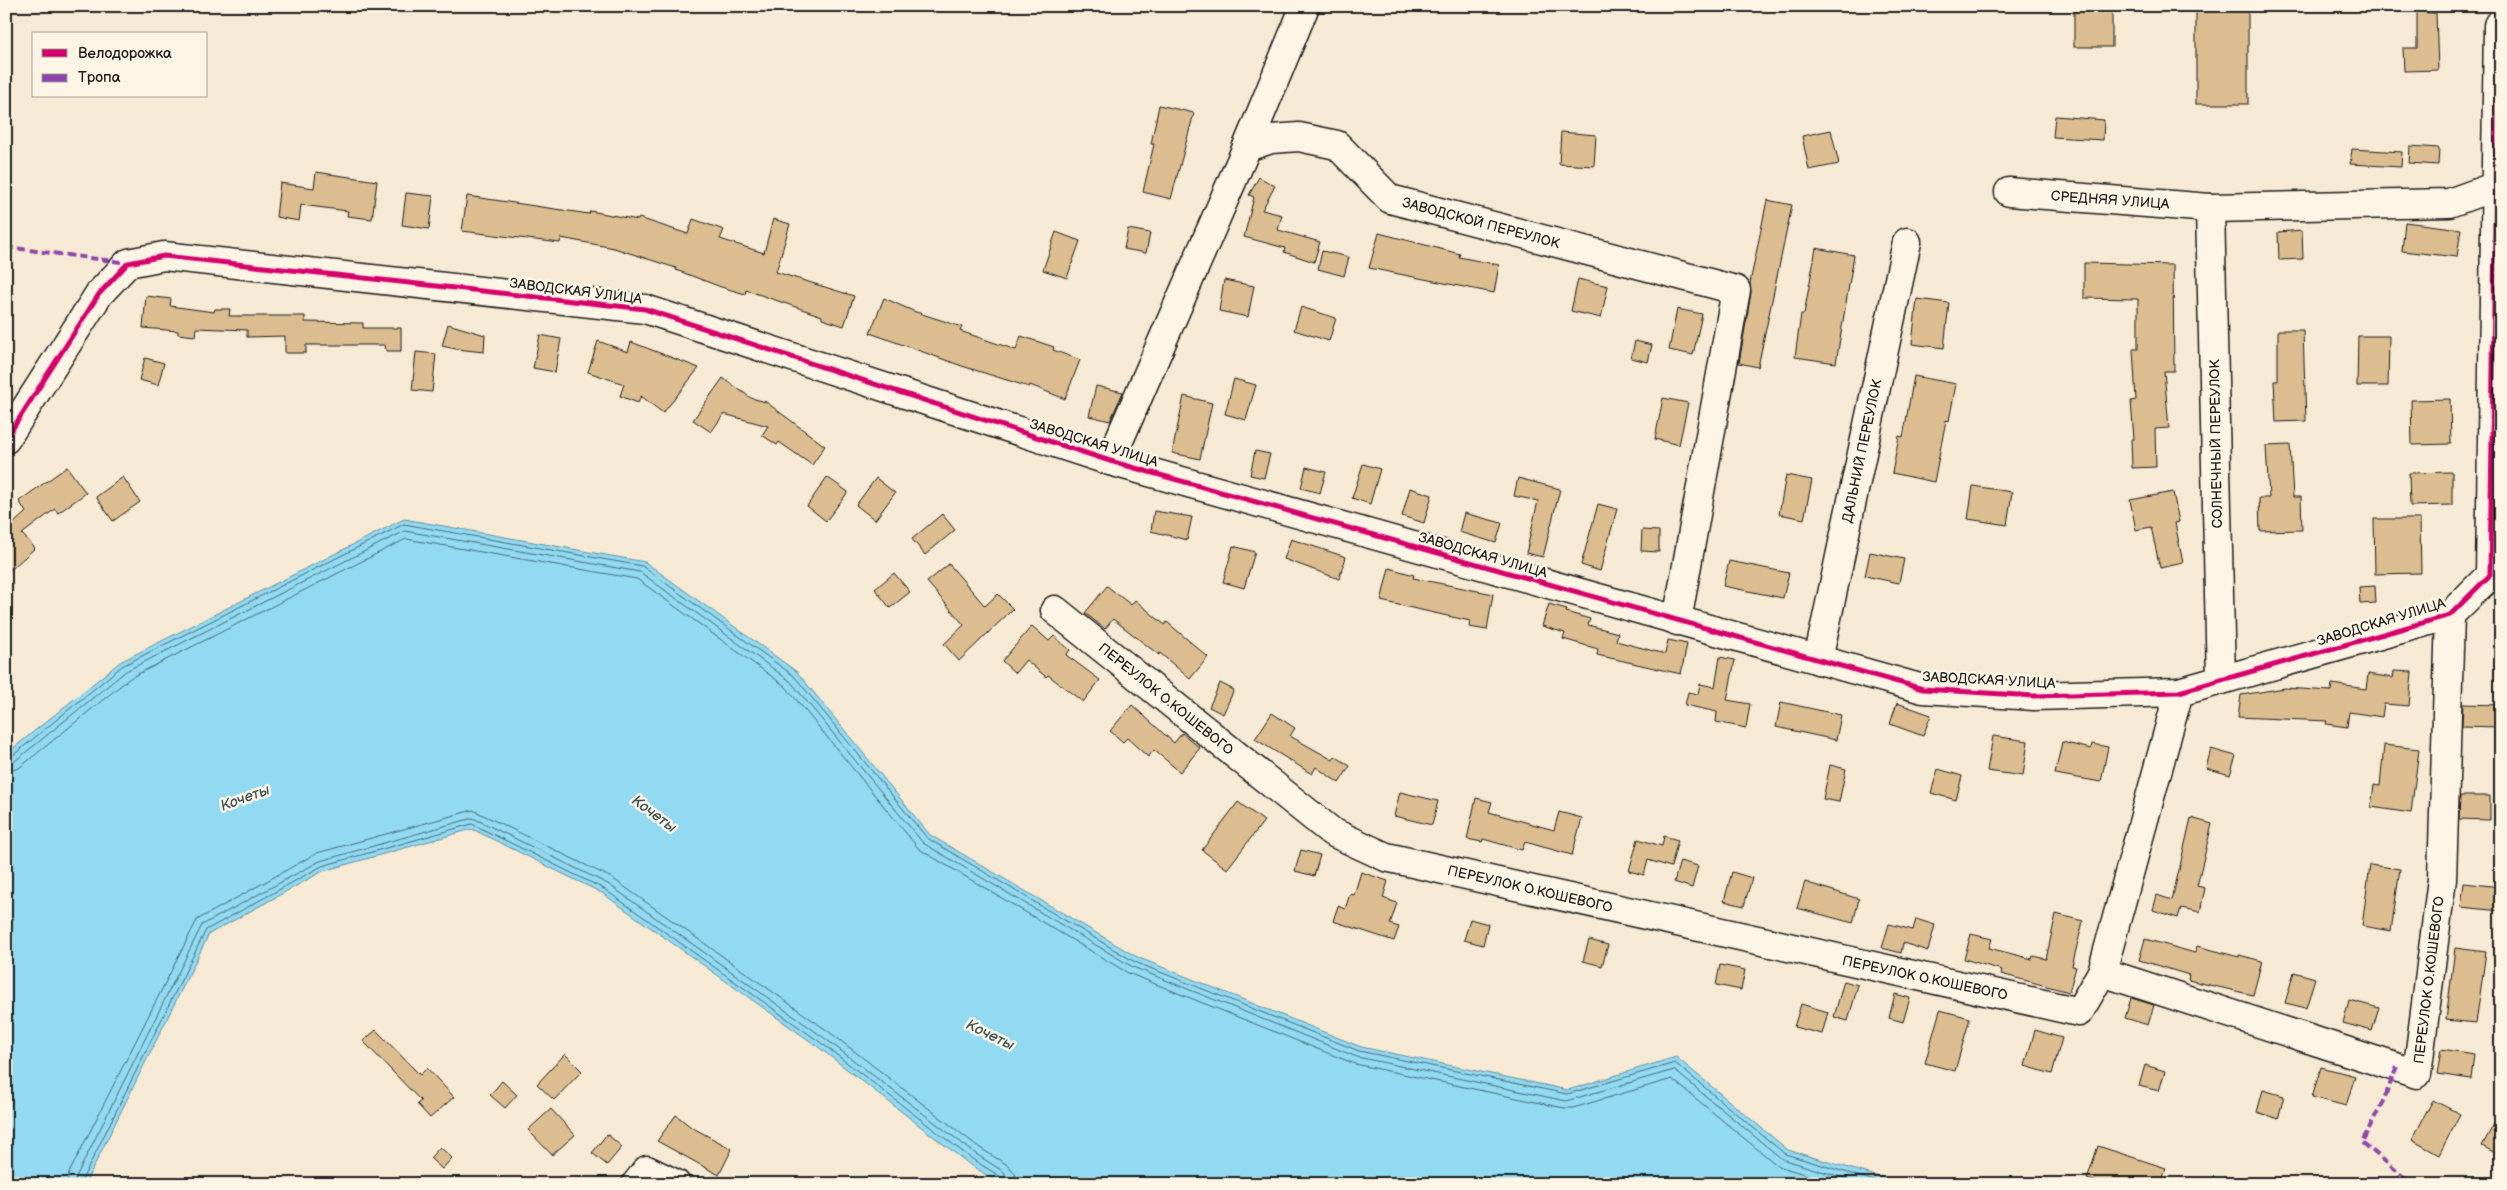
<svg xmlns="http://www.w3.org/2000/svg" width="2507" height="1190" font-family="'Balsamiq Sans',sans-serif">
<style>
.water{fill:#91daf2;stroke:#628e9c}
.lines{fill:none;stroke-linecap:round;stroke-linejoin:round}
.shore{stroke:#4b6872;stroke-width:1}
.building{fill:#dcbd90;stroke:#1c1c1c}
.minor-casing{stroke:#1c1c1c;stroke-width:31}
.minor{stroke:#fcf5e5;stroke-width:28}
.quiet{stroke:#8e44ad;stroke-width:4;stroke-dasharray:8 4;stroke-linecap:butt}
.cycleway-casing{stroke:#fcf5e5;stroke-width:8}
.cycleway{stroke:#d6006c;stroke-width:5}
.labels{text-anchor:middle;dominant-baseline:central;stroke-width:5;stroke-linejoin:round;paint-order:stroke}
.street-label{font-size:14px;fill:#1c1c1c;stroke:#fcf5e5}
.water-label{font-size:15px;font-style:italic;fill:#3f555c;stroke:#fcf5e5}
</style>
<rect width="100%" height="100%" fill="#f6ead4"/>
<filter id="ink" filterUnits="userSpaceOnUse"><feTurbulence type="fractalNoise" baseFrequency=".02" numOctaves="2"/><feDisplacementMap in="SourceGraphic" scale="10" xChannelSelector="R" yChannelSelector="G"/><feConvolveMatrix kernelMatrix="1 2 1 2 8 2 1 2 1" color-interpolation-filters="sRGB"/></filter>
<g filter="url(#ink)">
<path class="water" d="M404,519L645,562L797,672L930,835L1137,957L1361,1047L1568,1090L1676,1057L1788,1150L1903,1184H1001L969,1164L817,1046L602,893L472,829L323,871L209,934L85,1184H6V754L120,662Z"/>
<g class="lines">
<g class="shore">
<path d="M6,758L11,757L122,666L404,524L642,566L794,676L927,838L1135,962L1359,1051L1567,1094L1675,1063L1785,1154L1885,1184"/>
<path d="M6,764L15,761L126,671L405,531L640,572L790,681L923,843L1133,967L1357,1057L1566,1101L1674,1070L1782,1159L1863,1184"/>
<path d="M6,772L19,768L130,678L406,539L637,579L785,686L919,849L1128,973L1355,1064L1564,1108H1573L1672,1079L1778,1166L1837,1184"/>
<path d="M67,1184L69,1173L197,920L317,853L473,810L612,878L828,1031L980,1148L1009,1166L1015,1174L1017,1184"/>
<path d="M74,1184L76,1177L202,925L320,861L473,818L608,884L823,1037L976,1154L1004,1172L1010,1184"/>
<path d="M80,1184L206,930L322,866L472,824L604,889L820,1042L972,1159L1001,1177L1003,1184"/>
</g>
</g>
<g class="building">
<rect x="2196" y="6" width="52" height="98"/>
<rect x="2074" y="9" width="38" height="38"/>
<path d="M2417,12L2436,13L2438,70L2404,71L2403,48H2417Z"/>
<path d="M1159,105L1194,113L1171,199L1143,192L1154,144H1151Z"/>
<path d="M2055,116L2104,120L2103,140L2053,137Z"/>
<path d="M1831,130L1839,164L1809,170L1802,136Z"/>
<path d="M1561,132L1596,135L1594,166L1559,164Z"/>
<path d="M2410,146L2439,148L2438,165L2409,163Z"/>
<path d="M2352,149L2402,152L2401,167L2350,164Z"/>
<path d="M316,172L377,181L372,219L347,216L348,211L301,205L299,221L276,217L280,183L314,188Z"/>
<path d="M1259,177L1275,186L1262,210L1282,215L1278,230L1320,242L1314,262L1284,252L1285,248L1244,237L1254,197L1249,195Z"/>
<path d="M406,193L433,196L429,229L402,225Z"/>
<path d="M467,196L589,214L590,211L638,220L639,218L688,234L693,219L724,230L720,239L764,253L773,219L790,224L776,272L854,296L844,326L822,319V316L746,290L745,294L721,287L676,270V268L614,248L561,238L560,243L462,231Z"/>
<path d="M1767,200L1792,205L1758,367L1739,363L1751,293L1750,283Z"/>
<path d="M2405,222L2461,229L2457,257L2402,251Z"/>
<path d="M1128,229L1150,233L1146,253L1124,249Z"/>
<path d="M2302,230L2303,259L2279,260L2278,232Z"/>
<path d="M1056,232L1080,241L1067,278L1043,270Z"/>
<path d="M1379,233L1460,254L1459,257L1499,265L1494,293L1369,268Z"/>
<path d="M1816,248L1854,255L1836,363L1795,357L1801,314H1804Z"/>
<path d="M1322,251L1349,257L1344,276L1318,269Z"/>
<path d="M2084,263L2173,265L2174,371H2164L2169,428L2155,429L2156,467L2132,468L2131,439H2134L2131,401L2136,400L2133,349H2138V299L2084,298Z"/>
<path d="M1578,279L1608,286L1601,318L1571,311Z"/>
<path d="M1224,280L1254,286L1248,317L1219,311Z"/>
<path d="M146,296L171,299L170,306L214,312L215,309H230L229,316H305V322L363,323V328H401V351H386L385,345H306V353H285V336L247,337V330L196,328L195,336L178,334V331L143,328Z"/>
<path d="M884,298L913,311L962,327L960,331L1016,350L1021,336L1054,347L1053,350L1080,360L1065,399L1030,385L1029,387L962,366L870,333Z"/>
<path d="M1917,299L1949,303L1944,348L1912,344Z"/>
<path d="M1301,307L1336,318L1329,341L1294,330Z"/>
<path d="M1677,309L1702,314L1693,355L1669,350Z"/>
<path d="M448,324L485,335L484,352L456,349L442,346Z"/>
<path d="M2278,330H2303L2306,421L2276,422L2274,381H2278Z"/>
<path d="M540,335L561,339L555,372L533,368Z"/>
<path d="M2358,336H2389L2388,386H2357Z"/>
<path d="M598,341L628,352L631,342L699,368L663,413L641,396L638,403L620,396L624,384L588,372Z"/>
<path d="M1635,341L1652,345L1648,362L1631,358Z"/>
<path d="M416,352L436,354L432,392L412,390Z"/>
<path d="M145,358L164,363L158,385L139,380Z"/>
<path d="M1914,376L1956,384L1949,421L1946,420L1934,482L1892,473L1899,436L1903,437Z"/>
<path d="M723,378L751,398L766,402L825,446L812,465L779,442L777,445L762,435L768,426L724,414L711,432L693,420Z"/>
<path d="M1234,379L1256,385L1246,420L1225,414Z"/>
<path d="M1096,386L1123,392L1110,421L1089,416Z"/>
<path d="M1184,396L1212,403L1200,459L1172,453Z"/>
<path d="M1663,398L1688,403L1679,445L1655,439Z"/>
<path d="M2450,399L2451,444L2412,445L2411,400Z"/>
<path d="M2290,445L2293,497H2301L2302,530L2260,531L2259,498H2269L2266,446Z"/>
<path d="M1255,451L1270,454L1264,478L1250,475Z"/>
<path d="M1363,464L1380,469L1370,504L1352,498Z"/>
<path d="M67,467L86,493L58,513L55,509L22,534L35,548L6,574V516L13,524L26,512L19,501Z"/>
<path d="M1306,467L1326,472L1320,493L1301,488Z"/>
<path d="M2452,472V505L2410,506L2409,473Z"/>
<path d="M1786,475L1812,480L1804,519L1779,514Z"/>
<path d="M123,477L140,502L113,521L96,497Z"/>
<path d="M827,477L848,492L826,521L807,506Z"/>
<path d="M876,478L895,493L875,520L856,505Z"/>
<path d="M1518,478L1560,489L1543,557L1526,553L1538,501L1514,496Z"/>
<path d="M1973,486L2012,492L2007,525L1968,519Z"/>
<path d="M1410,488L1432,495L1424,523L1402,516Z"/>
<path d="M2173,492L2179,522L2175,523L2183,563L2160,568L2151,527L2136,530L2130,500Z"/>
<path d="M1598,504L1617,509L1600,571L1581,565Z"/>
<path d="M1154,511L1192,517L1187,540L1151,531Z"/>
<path d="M1464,513L1502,523L1496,543L1459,532Z"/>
<path d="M942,514L955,530L925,555L912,539Z"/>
<path d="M2374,519H2420L2421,573L2375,574Z"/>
<path d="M1642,530L1659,531V552L1641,551Z"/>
<path d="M1291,539L1346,557L1339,579L1284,559Z"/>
<path d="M1233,546L1255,552L1244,588L1223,582Z"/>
<path d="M1870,552L1904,559L1899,583L1865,576Z"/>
<path d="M1729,561L1789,573L1783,598L1723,586Z"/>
<path d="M949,564L985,606L998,594L1013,609L959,661L944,644L964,625L927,582Z"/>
<path d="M1389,568L1414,575L1413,578L1493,594L1487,630L1469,627L1470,621L1381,601Z"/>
<path d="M894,573L910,592L890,608L875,589Z"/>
<path d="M1107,586L1131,605L1135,600L1165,625L1167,622L1208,657L1190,679L1160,653L1159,655L1113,619L1105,629L1085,613Z"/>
<path d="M2375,586L2376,603L2360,604L2359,587Z"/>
<path d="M1549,604L1567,609L1566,612L1590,619L1588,625L1618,633L1616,641L1665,654L1668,640L1687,644L1681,674L1597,655L1598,649L1563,639L1565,633L1542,626Z"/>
<path d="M1032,626L1049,641L1054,636L1070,650L1066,655L1100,680L1083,702L1048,675L1046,677L1026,660L1015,673L1002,661Z"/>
<path d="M1720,657L1735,660L1727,700L1750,704L1746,728L1716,722L1717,712L1685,705L1688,692L1698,694L1700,684L1715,687Z"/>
<path d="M2394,671L2412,672L2409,706L2384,704L2382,717L2349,712L2347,727L2326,724L2327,721L2238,717L2241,695L2285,688L2331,691L2332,684L2366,689L2368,674L2393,678Z"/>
<path d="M1220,683L1234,690L1223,714L1209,707Z"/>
<path d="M1781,702L1841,715L1836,740L1776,727Z"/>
<path d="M1897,703L1931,715L1923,736L1890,724Z"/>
<path d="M2463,704L2501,705V727L2462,726Z"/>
<path d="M1132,705L1174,743L1182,733L1200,748L1180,772L1154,750L1148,757L1127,738L1123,742L1110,731Z"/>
<path d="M1272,713L1295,728L1290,736L1333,760L1335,756L1350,766L1339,783L1316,767L1312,774L1255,739Z"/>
<path d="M1993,736L2028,741L2023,776L1987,771Z"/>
<path d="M2062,742L2091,749L2092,744L2108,747L2101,782L2055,774Z"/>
<path d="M2384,745L2419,749L2411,813L2371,807L2374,785L2380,786Z"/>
<path d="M2211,749L2236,756L2230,775L2206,768Z"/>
<path d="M1830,765L1846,769L1839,802L1823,799Z"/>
<path d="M1938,769L1962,776L1956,800L1931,793Z"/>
<path d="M1400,792L1438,801L1432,825L1394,816Z"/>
<path d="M2460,796H2490V820L2459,819Z"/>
<path d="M1476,798L1492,802L1489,812L1554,830L1559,812L1582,818L1572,855L1525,842L1522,850L1483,839L1482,842L1467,839Z"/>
<path d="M1238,802L1264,821L1227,869L1202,850Z"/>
<path d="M2191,818L2212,824L2197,886L2205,888L2200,912L2181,908L2178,918L2153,910L2157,895L2172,900Z"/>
<path d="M1664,836L1678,840L1671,867L1648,860L1644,875L1629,871L1638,839L1662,846Z"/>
<path d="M1301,850L1320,855L1314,876L1295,871Z"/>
<path d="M1680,861L1698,866L1692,888L1674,882Z"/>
<path d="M2370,865L2400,869L2391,931L2362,926Z"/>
<path d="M1361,872L1388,881L1383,898L1397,903L1390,924L1399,927L1394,941L1333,921L1338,906L1345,909L1350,894L1354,895Z"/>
<path d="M1732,872L1752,878L1744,906L1724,901Z"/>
<path d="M1805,882L1859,899L1853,923L1797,908Z"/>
<path d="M2464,883L2501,887V911L2461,907Z"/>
<path d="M2056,914L2083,921L2072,966L2076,967L2069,992L2001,974L2002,970L1964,959L1971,934L1992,939L1989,948L2032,959L2033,956L2046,959Z"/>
<path d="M1470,919L1488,924L1483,945L1464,940Z"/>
<path d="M1916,919L1935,925L1928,951L1903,943L1901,953L1882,948L1889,924L1913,930Z"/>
<path d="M2145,939L2195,953L2197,946L2239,957V955L2262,961L2253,995L2188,980L2189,975L2139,960Z"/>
<path d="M1589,940L1608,945L1602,966L1583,961Z"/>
<path d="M2455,948L2486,952L2476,1023L2446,1020Z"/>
<path d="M1720,965L1745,970L1741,990L1716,985Z"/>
<path d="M2294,972L2315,978L2306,1008L2285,1003Z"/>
<path d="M1844,981L1858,985L1848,1021L1834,1017Z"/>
<path d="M1895,994L1910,998L1903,1022L1889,1018Z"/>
<path d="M2131,998L2154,1005L2148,1025L2125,1018Z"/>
<path d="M2349,1000L2379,1008L2372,1031L2343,1023Z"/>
<path d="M1801,1004L1828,1012L1822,1034L1794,1027Z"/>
<path d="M1940,1010L1970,1018L1955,1071L1925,1063Z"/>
<path d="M376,1030L420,1075L427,1068L454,1097L430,1118L417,1104L421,1101L363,1041Z"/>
<path d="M2035,1030L2062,1038L2052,1074L2025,1066Z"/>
<path d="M2441,1049L2474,1054L2471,1079L2437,1074Z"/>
<path d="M565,1054L582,1071L554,1100L537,1084Z"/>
<path d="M2145,1065L2165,1071L2159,1091L2139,1086Z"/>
<path d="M2321,1067L2355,1076L2346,1106L2312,1097Z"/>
<path d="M502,1081L517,1095L505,1108L490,1095Z"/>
<path d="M2263,1090L2284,1096L2278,1119L2257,1112Z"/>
<path d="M2433,1100L2460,1114L2439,1155L2412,1140Z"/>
<path d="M551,1109L575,1135L552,1155L528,1130Z"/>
<path d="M2501,1111V1156L2482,1146Z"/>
<path d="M676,1115L691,1127L732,1149L719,1175L657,1141Z"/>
<path d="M607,1134L622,1147L607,1165L592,1153Z"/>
<path d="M2098,1146L2166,1168L2161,1184H2104L2087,1179Z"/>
<path d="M440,1147L452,1158L442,1169L430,1158Z"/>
</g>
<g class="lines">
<g class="minor-casing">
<g id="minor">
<path d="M1247,147L1305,6"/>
<path d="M2009,192L2210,208L2449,203L2496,186"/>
<path d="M2210,208L2221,680"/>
<path d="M6,439L99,294L128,263L164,256L645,309L1110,461L1923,689L2034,696L2179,692L2450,615L2490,575L2498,25L2501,21"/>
<path d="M1110,461L1247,147L1271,139L1299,137L1337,145L1390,199L1736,290L1677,621"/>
<path d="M1055,610L1332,832L1386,857L2079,1012L2102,972L2179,692"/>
<path d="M1818,660L1907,242"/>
<path d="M2102,972L2417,1074L2442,879L2450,615"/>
<path d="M636,1184L647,1170L676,1184"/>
</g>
</g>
<use href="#minor" class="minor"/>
<g class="quiet">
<path d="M6,247L128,263"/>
<path d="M2397,1067L2384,1099L2362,1142L2412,1184"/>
</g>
<g class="cycleway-casing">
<path id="cycleway" d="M6,439L99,294L128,263L164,256L645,309L1110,461L1923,689L2034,696L2179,692L2450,615L2490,575L2498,25L2501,21"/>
</g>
<use href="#cycleway" class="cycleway"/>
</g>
</g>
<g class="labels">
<g class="street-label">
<text transform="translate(2110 200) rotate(4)">СРЕДНЯЯ УЛИЦА</text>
<text transform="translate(1481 223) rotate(15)">ЗАВОДСКОЙ ПЕРЕУЛОК</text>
<text transform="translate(576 291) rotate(7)">ЗАВОДСКАЯ УЛИЦА</text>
<text transform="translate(1094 443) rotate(17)">ЗАВОДСКАЯ УЛИЦА</text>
<text transform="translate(2216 444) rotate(-91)">СОЛНЕЧНЫЙ ПЕРЕУЛОК</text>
<text transform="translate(1862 451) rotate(-78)">ДАЛЬНИЙ ПЕРЕУЛОК</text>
<text transform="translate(1483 555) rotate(16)">ЗАВОДСКАЯ УЛИЦА</text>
<text transform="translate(2381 622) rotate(-17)">ЗАВОДСКАЯ УЛИЦА</text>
<text transform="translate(1989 680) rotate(3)">ЗАВОДСКАЯ УЛИЦА</text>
<text transform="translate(1166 699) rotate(39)">ПЕРЕУЛОК О.КОШЕВОГО</text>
<text transform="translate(1530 889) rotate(13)">ПЕРЕУЛОК О.КОШЕВОГО</text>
<text transform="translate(1925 978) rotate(12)">ПЕРЕУЛОК О.КОШЕВОГО</text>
<text transform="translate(2429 980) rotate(-83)">ПЕРЕУЛОК О.КОШЕВОГО</text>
</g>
<g class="water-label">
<text transform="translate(245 798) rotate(-20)">Кочеты</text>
<text transform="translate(654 814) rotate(37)">Кочеты</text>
<text transform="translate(990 1035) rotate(26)">Кочеты</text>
</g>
</g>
<rect width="2507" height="1190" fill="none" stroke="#fcf5e5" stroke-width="25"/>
<rect x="12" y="12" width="2482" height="1165" fill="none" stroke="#1c1c1c" stroke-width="2" filter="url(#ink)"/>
<rect x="32" y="32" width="175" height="65" fill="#fcf5e5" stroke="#a29e95"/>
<rect x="42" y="49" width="25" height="8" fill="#d6006c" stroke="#a29e95"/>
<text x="78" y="58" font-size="15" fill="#1c1c1c">Велодорожка</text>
<rect x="42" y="74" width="25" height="8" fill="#8e44ad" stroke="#a29e95"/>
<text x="78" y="82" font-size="15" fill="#1c1c1c">Тропа</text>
</svg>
